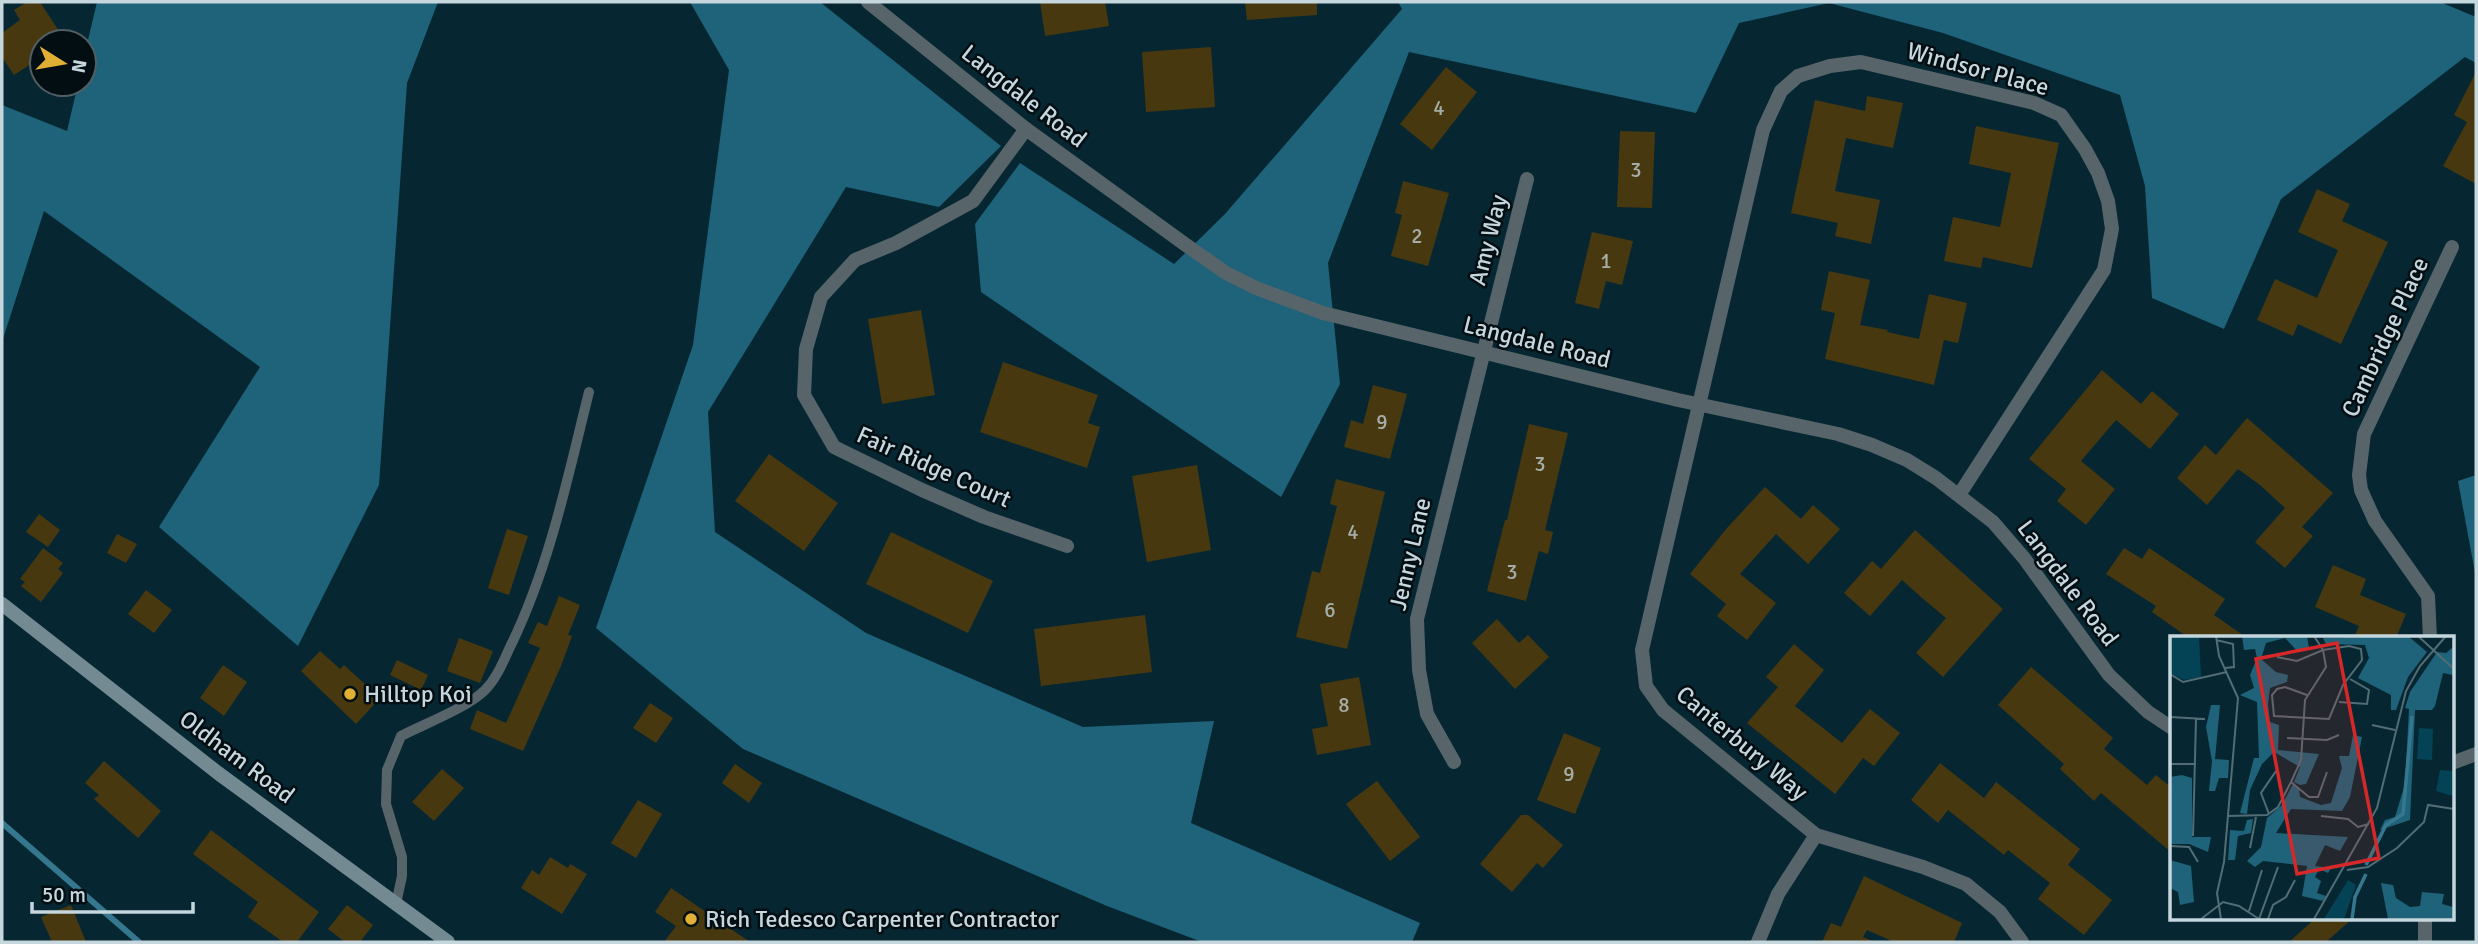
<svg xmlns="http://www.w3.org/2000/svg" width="2478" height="944" font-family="Signika,sans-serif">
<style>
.forest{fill:#1e6379}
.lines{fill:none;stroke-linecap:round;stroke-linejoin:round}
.stream{stroke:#35778e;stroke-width:6}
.building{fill:#483810}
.lane{stroke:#57656a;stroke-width:10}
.street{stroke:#57656a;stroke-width:14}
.secondary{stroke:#748a93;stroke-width:14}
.poi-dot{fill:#e1af34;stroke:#030e13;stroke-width:2.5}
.labels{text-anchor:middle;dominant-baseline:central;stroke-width:5;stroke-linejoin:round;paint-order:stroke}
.number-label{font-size:21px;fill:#a6aeaa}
.street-label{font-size:24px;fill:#c5d6dd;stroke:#030e13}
.poi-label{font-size:24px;fill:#c5d6dd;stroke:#030e13;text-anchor:start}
.inset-river{fill:none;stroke:#35778e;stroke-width:3.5}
.inset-road{fill:none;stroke:#526d76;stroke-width:2}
.view{fill:#d62828;fill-opacity:0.15;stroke:#d62828;stroke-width:3.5}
.inset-edge{fill:none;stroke:#c5d6dd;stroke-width:3.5}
</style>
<rect width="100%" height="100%" fill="#062731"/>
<g class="forest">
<path d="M97,2H438L407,83L379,485L298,646L159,527L260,367L44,211L2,342V105L67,131L78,84H84V57Z"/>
<path d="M690,2H820L1001,146L939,207L846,187L708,412L715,532L866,633L1083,727L1214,721L1191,823L1420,923L1412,942H1202L1107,906L743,749L596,628L693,345L729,70Z"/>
<path d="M1398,2H2440L2476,17V63L2465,57L2281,199L2224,329L2152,298L2145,186L2120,95L1943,33L1829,3L1739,23L1696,113L1409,52L1328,263L1340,384L1281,497L981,292L975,224L1020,163L1174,264L1225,214L1402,9Z"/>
<path d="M2476,475V578L2458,481Z"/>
</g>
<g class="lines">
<path class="stream" d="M2,823L139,942"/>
</g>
<g class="building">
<path d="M27,2H40L66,42H42V57L14,75L2,57V33L20,20L14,10Z"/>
<path d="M1040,2H1105L1109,26L1045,36Z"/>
<path d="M1245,2H1317V15L1247,20Z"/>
<path d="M1211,47L1215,107L1146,112L1142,52Z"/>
<path d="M1446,67L1477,92L1432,150L1400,124Z"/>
<path d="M2476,72V184L2443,166L2467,122L2454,115Z"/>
<path d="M1867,96L1903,103L1893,148L1846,138L1835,191L1880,200L1871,244L1835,236L1838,223L1791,213L1815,100L1865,111Z"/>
<path d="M1976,126L2059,143L2032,268L1983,257L1981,268L1944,261L1953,217L2000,227L2011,173L1969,164Z"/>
<path d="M1620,131L1655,132L1652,208L1617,207Z"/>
<path d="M1403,181L1449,193L1428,266L1391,256L1402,215L1395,213Z"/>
<path d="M2317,189L2350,204L2342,221L2388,242L2341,344L2298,324L2293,336L2257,320L2275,279L2317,298L2338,250L2298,232Z"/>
<path d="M1592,232L1633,241L1622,285L1606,281L1599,309L1575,303Z"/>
<path d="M1829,271L1870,280L1860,325L1888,330L1887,332L1919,339L1929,294L1967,303L1958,343L1944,340L1934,385L1825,359L1835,313L1821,310Z"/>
<path d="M921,310L935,395L882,404L868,319Z"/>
<path d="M1003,362L1098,395L1088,423L1100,427L1087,468L980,432Z"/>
<path d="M2102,370L2141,404L2152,391L2179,414L2150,449L2116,420L2081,461L2115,489L2086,525L2057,501L2066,489L2029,459Z"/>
<path d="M1373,385L1407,394L1390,459L1344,447L1351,420L1363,424Z"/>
<path d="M2247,418L2333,493L2302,527L2313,536L2285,568L2255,542L2285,508L2260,485L2238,469L2207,505L2177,478L2205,445L2216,455Z"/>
<path d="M1529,424L1568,433L1545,530L1553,532L1548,554L1539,551L1526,601L1487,591L1505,520H1507Z"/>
<path d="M769,454L838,503L804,551L735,501Z"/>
<path d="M1197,465L1211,550L1147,562L1132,476Z"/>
<path d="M1336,479L1385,492L1347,649L1296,637L1312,571L1320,573L1337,506L1330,504Z"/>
<path d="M1765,487L1801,519L1813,505L1840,529L1808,564L1776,534L1740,574L1776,603L1747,640L1717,616L1726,604L1690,574L1727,528Z"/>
<path d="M39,514L60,530L48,547L26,532Z"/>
<path d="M507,529L528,536L509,595L488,588Z"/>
<path d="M1915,530L2003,609L1943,677L1916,653L1946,618L1921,597L1902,580L1870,616L1844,593L1872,561L1881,569Z"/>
<path d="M891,532L993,581L968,633L866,584Z"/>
<path d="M117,534L137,544L126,563L107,553Z"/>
<path d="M43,548L63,563L58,569L63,573L41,602L21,586L25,582L20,579Z"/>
<path d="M2124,548L2142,559L2149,548L2225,599L2214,615L2247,638H2189L2152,612L2156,606L2106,574Z"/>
<path d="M2333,565L2366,579L2360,595L2406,614L2396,638H2354L2359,626L2315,607Z"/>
<path d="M146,590L172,610L154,633L128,614Z"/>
<path d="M559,596L580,605L568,635L572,636L561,666L523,751L470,729L477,710L506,723L540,648L528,643L538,622L547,626Z"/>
<path d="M1145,615L1152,672L1041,686L1034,629Z"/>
<path d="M1497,619L1519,643L1528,635L1549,657L1515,689L1472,643Z"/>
<path d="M459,638L493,651L480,683L447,671Z"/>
<path d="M1794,644L1824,670L1795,706L1842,743L1870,709L1900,733L1874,766L1863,758L1835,794L1747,723L1778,687L1766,677Z"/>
<path d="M320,651L340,669L344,665L380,698L356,724L301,671Z"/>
<path d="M397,660L428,675L421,690L390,675Z"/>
<path d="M223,665L247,682L224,716L200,698Z"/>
<path d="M2031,667L2113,738L2104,749L2147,785L2156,775L2172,788V853L2101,793L2094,801L2060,769L2064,764L1998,705Z"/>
<path d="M1359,677L1371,745L1317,755L1312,729L1328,726L1320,684Z"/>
<path d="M650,703L673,718L656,743L633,728Z"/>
<path d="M1564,733L1601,748L1575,814L1537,800Z"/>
<path d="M104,761L161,811L138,838L94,799L99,795L85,783Z"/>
<path d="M1940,763L1984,798L1996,782L2080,849L2068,865L2112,900L2084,935L2038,899L2050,883L2008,850L2004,855L1948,810L1938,823L1911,800Z"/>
<path d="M735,764L762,783L749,803L722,783Z"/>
<path d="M442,769L464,788L434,821L412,802Z"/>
<path d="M1377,781L1420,837L1390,861L1346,804Z"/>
<path d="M638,800L662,814L636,858L611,843Z"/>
<path d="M1521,815H1528L1563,845L1543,868L1537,863L1512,892L1480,864Z"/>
<path d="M211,830L319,912L297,942H283L248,917L258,902L193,854Z"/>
<path d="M550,857L568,868L570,864L587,874L562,914L521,888L532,870L539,875Z"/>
<path d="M1864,876L1962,923L1954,942H1894L1867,930L1863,937L1875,942H1822L1831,923L1841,927Z"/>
<path d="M671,888L750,942H664L676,926L655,912Z"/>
<path d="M71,905L86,942H52L41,917Z"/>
<path d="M347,905L373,925L360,942H345L328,929Z"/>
<path d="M2316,918H2353L2326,942H2289Z"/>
</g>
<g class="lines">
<path class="lane" d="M396,904L402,876V857L386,804L387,770L401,736C426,723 465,709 485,690C498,677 504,659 512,643C550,564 568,476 589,392"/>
<g class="street">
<path d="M868,2L1026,129L1186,245L1226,273L1256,288L1323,313L1678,400L1838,434L1872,445L1907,460L1936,478L1993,522L2024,558L2109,675L2148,712L2172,728"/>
<path d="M1026,129L973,201L896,243L855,260L821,297L806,349L804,395L834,447L922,490L984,517L1067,546"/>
<path d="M1959,495L2104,270L2112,229L2108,201L2098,173L2085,149L2061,115L2034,103L1861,62L1830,66L1798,76L1781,91L1763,130L1642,650L1646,686L1663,710L1816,835L1923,867L1966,884L2000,912L2022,942"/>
<path d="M2430,638L2428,596L2375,521L2361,490L2359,475L2364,434L2452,247"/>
<path d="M1454,762L1427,714L1419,670L1417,619L1527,179"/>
<path d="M2452,763L2476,754"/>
<path d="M1758,942L1778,894L1816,835"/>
<path d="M2425,942V918"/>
</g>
<path class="secondary" d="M2,604L218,773L448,942"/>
</g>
<g class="poi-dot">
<circle cx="350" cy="694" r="7"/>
<circle cx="691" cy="919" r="7"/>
</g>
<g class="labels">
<g class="number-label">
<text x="1439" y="108">4</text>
<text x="1636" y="170">3</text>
<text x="1417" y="236">2</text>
<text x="1606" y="261">1</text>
<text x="1382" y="422">9</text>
<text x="1540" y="464">3</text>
<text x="1353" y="532">4</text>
<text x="1512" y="572">3</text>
<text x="1330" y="610">6</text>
<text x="1344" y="705">8</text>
<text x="1569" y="774">9</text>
</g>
<g class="street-label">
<text transform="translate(1978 69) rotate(15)">Windsor Place</text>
<text transform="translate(1024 96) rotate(38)">Langdale Road</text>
<text transform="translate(1488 240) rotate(-76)">Amy Way</text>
<text transform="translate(2385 337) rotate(-65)">Cambridge Place</text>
<text transform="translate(1537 342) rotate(14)">Langdale Road</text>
<text transform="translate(934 467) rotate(24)">Fair Ridge Court</text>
<text transform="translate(1410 554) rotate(-77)">Jenny Lane</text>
<text transform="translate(2068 583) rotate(53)">Langdale Road</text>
<text transform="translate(1742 743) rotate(40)">Canterbury Way</text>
<text transform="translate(237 757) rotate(37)">Oldham Road</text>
</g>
<g class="poi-label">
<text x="364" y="694">Hilltop Koi</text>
<text x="705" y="919">Rich Tedesco Carpenter Contractor</text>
</g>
</g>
<g transform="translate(2170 636)">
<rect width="284" height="284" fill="#062731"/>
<path d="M0,0H29L31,41L14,44L0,37ZM249,92L263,93L262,124L247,123ZM270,134L283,135V160L266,155ZM178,244L186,249L174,283H154Z" fill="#034355"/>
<path d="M72,0H137L139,12L128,16L115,2L96,7L91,23L106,36L118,39L117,46L100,52L98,68L100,86L109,89L108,114L149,118L136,148L130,149L124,146L130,131L104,116L92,128L80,154L77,178L70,177L84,122H89L87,66L70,59L84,52L80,39L87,22L85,13L74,14ZM238,0L257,16L238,41L226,74H221V59L188,42L199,22L195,9L156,8L153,2ZM283,11V39L273,37L265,70L262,74H245L240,184L210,194L215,184L225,181L235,148L239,73L235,72L240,56L267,16L276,17ZM41,69H50L45,123L59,124L58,142H49L45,155H39L42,125L36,91ZM183,99L192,101L180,161L172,175L121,173L106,197L178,201L170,215L155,209L145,230L161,232L158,237L149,233L145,241L151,245L147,257L156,260L153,265L132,260L137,230L93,225L85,231L77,225L91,211L97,182L112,169L123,148L129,153L130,161L151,169L161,167L172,132L169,120H179ZM12,139L22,142V201H41L38,216L19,208H0V141ZM83,183L81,197L68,200L65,224H58L60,194L74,195L77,184ZM0,224L21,230L24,266L10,269L8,256L0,252ZM211,247L223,249L226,262L240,271L250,270L252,256L274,258L272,268L283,271V283H218Z" fill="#1e6379"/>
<path class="inset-river" d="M196,229L216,189L233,178L242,80M182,283L185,261L196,238"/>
<path class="inset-road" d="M46,0L49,20L68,62L54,226L47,257L51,283M248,0L284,33M46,4L63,8L64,31L55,32M107,21L127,25L153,14L179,10L191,13L192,24L173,49L159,83L104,80L102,59L107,53L115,51L137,59M0,38L13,46L57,36M169,66L197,68L199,54L180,43M0,81L35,83M202,89L225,94M117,102L157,104L169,99M0,128H26M121,146L139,161H148L157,136M99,178L91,157L106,135M57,180L97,179L108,171L121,146L131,124L135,64L156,31L153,14L144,0M151,180L178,183L188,191L199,188M23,200L26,83M0,210L19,211L28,226M80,212L86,181M177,234L198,231L227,212L254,186L258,169L284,173M79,275L92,234M31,283L53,266L69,270L89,283M89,283L108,231M98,283L103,269L116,261L125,244M144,283L207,172L236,55L250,30L276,0"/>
<path class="view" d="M167,7L209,222L127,238L86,23Z"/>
<rect width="284" height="284" class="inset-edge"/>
</g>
<rect width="2478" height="944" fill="none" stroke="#c5d6dd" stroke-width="7"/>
<g transform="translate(63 63) rotate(101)"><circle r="33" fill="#030e13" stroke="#515e64" stroke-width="2"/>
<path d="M0-5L12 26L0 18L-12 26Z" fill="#e1af34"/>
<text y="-10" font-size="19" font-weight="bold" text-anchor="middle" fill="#c5d6dd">N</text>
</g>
<path d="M32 902v10h161v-10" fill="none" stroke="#c5d6dd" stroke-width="3.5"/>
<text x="42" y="902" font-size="21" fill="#c5d6dd" stroke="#030e13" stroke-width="5" paint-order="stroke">50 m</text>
</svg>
